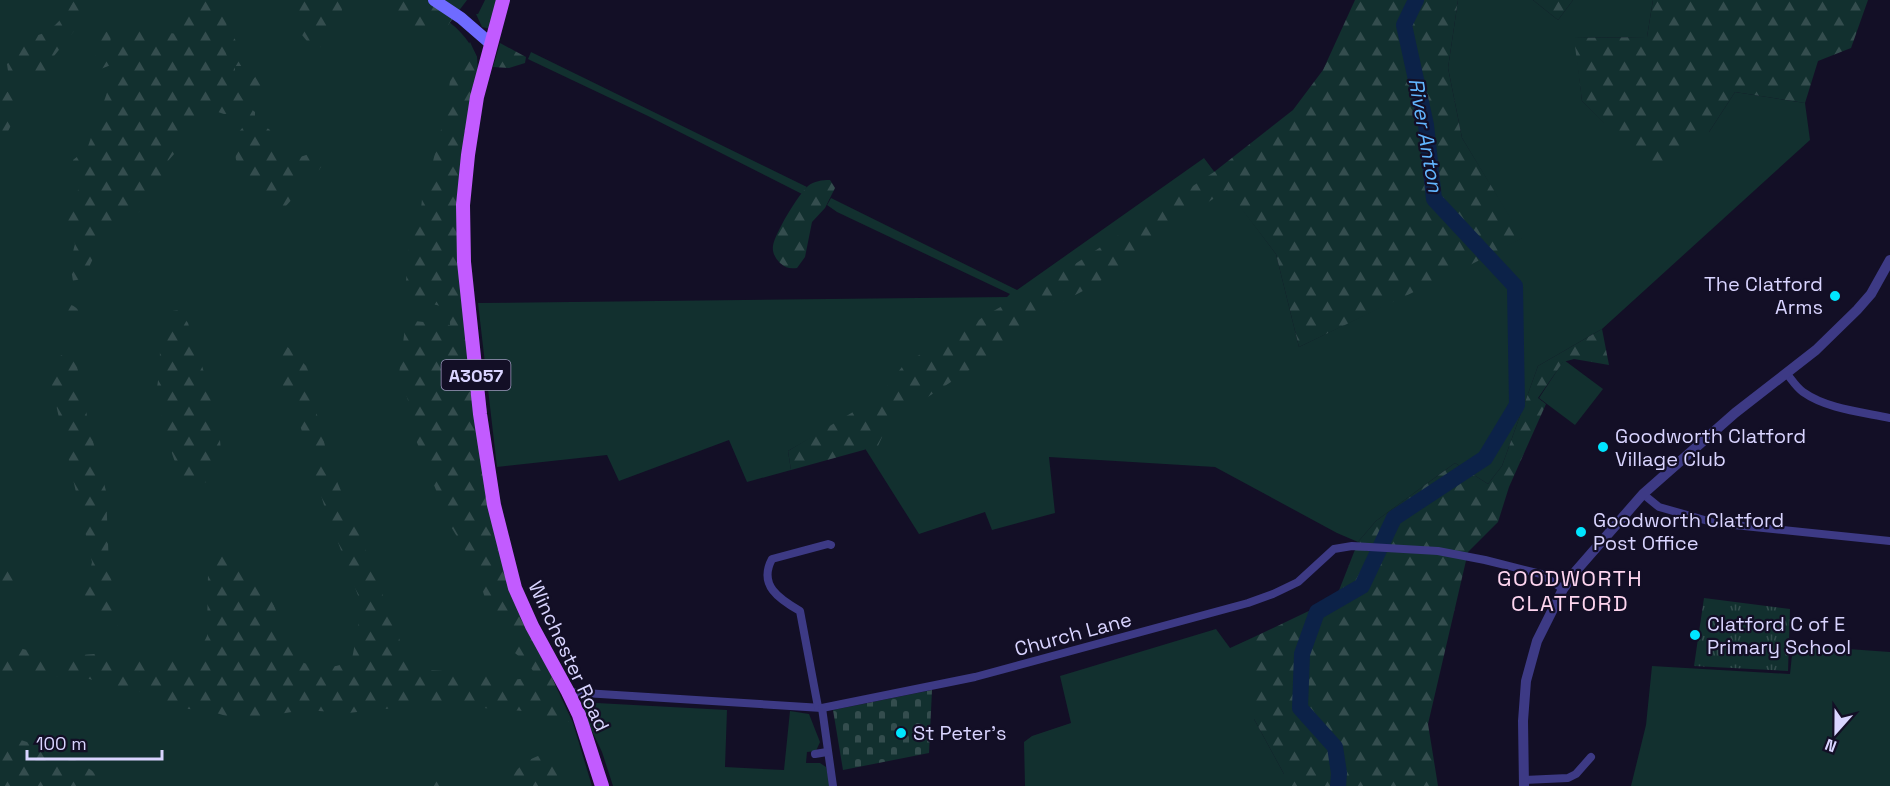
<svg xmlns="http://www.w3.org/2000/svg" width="1890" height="786" font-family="'Space Grotesk',sans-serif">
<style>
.grass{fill:#12302f}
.forest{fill:url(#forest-firs)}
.cemetery{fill:url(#cemetery-stones)}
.park{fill:url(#park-tufts)}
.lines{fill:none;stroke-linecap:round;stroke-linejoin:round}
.river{stroke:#0c2248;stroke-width:16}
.minor{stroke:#3d3a85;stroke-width:8}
.tertiary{stroke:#3d3a85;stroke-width:10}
.secondary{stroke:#6f6bff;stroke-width:12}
.primary{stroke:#c25bff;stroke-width:14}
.poi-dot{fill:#00e5ff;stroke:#130f26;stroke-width:2}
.labels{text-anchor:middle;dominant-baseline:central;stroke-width:4.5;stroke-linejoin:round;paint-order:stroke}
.shield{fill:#130f26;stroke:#9e99be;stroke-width:1.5}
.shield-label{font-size:18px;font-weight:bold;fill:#d9d4ff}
.poi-label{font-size:20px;fill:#d9d4ff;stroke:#130f26;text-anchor:start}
.street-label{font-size:20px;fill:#d9d4ff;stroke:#130f26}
.water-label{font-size:21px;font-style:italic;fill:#62b6ff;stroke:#130f26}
.quarter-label{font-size:22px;letter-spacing:1.5px;fill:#ffd6f0;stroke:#130f26}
</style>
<defs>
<pattern id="forest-firs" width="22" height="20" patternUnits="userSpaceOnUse" patternTransform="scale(1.5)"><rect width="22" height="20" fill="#12302f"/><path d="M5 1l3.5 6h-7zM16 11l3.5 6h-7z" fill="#344d4e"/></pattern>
<pattern id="cemetery-stones" width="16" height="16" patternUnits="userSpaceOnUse" patternTransform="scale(1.5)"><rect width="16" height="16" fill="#12302f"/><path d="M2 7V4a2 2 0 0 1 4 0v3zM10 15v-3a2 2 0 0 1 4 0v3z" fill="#344d4e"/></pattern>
<pattern id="park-tufts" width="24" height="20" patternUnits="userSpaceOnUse" patternTransform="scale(1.5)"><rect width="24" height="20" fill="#12302f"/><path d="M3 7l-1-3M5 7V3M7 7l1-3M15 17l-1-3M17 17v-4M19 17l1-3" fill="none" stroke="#344d4e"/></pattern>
</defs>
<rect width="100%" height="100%" fill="#130f26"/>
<g class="grass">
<path d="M0,0H415C443,17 463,27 477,57L451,204L502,586L573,723L592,786H0Z"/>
<path d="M485,0H498L490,29L482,27L476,14H478Z"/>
<path d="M1458,0H1533L1558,20L1573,0H1653L1647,37L1575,38L1582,101L1604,123L1709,132L1735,92L1805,103L1810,140L1602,329L1538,366L1502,466L1488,484L1455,463L1376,521L1358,542L1337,533L1215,467L1049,457L1055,513L992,530L985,512L919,534L866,450L862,409L788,451L791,470L747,482L729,440L619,481L607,455L497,467L478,303L1007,297L1010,294L837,212L827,205L831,198L1017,290L1204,158L1276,254L1299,347L1522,238L1462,138L1448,68Z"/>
<path d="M531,52L807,187L802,194L648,116L532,61L528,59Z"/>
<path d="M1564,360L1603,389L1575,425L1539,398Z"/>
<path d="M1216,629L1230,648L1254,637V719L1284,774V786H1025L1024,742L1032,736L1071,723L1060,676Z"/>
<path d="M1793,645L1890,652V786H1631L1646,725L1652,666L1790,674Z"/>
<path d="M578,702L727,710L725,767L784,770L790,711L809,714L820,742L816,751L807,752L806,763H820L826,767L831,786H613L602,752Z"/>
</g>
<g class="forest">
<path d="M74,0H96L90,11L75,20L72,24L74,31L54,56L50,69C39,75 20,75 8,71L7,64C17,57 20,47 29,40C34,35 41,35 46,32C60,23 66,13 74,0Z"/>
<path d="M188,0H208L214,10L227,20L226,32L235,39L236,43L228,49L226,53L227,56L243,63L244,66H235V71L253,79L258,74H261L267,85L268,92L248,98L245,89L239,87L238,92L246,105L255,112V117L253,118L241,113L224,114L209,109L198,126L184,137L181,146L168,161L163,183L149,194L140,211L128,221L99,229L96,233L99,246L90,265L88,277L73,281L70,263L75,244L65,219L79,188L80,177L73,164V160L87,149L108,90L121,69V64L116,63L93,72L87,69L97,53L101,34L102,31L109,32L111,36L110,44L117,49L122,43L129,44L133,28L140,25L159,32L180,34L184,27L179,13L184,2Z"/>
<path d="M284,0H340C348,19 330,41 315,51L298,30Z"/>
<path d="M369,0H467L445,29C427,32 410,32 395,21C386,14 380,6 369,0Z"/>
<path d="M1355,0H1458L1448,68L1462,138L1523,238L1466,267L1299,347L1276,254L1227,190L1151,239L1098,283L1062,302L971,369L900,415L887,426L878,446L791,470L788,451L878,397L902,367L919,355L938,350L983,317L1072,266L1214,172L1293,110L1323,70Z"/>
<path d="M1533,0H1573L1558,20Z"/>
<path d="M1653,0H1868L1851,48L1818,61L1805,103L1735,92L1709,132L1682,157L1650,166L1626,146L1582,101L1574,38L1647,37Z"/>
<path d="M470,42L477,57L478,73L465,130L458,190L509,585L573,723L523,711L430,704L348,713L305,710L259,717L226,716L210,711L179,708L138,691L81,677H64L0,672V647L19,648L55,657L94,654L164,661L175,658L201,659V648L207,636L208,574L222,556C269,561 269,601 286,635C290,645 298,653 304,663C324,668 334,670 352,659L362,606L324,505L300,425L283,386L278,371L276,350L283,344L292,350L306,366L313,382L315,407L330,465L361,538L405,654L420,669L504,676C517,681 523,680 535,674L529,665L515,653L508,637L487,605L476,568L450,525L416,440L409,403L399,374L406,320L450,325L449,308L407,298L405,292L409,248L421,209L423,189L430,173L447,106L450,80Z"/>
<path d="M500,43L526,57L525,63L509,68L493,67Z"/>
<path d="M32,89L31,95L13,121L0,148V96L9,91Z"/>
<path d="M253,124L269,129L274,136L272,143L288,153L300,157L321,150L325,153L327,158L319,170L307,172L302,183L298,185L286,181L283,182L284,190L293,194L294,197L285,207L279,206L265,198L258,189L247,184L244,179L243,169L236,160L235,151L237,134L244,126Z"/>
<path d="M830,180L835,188L825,208L812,222L805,257L797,268C790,269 786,268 780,263C776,259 772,253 773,246C775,233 798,195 808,186C814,181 822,180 830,180Z"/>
<path d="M71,305C83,309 81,322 73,329L68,327L65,320L67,308Z"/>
<path d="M178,310L188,323C198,355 231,442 218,472C216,476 211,479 208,482C200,483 192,484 185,479C173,469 162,416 157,398C156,389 158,383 159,374C161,353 158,332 167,312Z"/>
<path d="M1602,329L1609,365L1574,359L1563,362L1538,398L1546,404L1509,487L1498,522L1468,552L1428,724L1438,786H1284V774L1254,719V637L1336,598L1358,542L1376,521L1455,463L1488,484L1502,466L1538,366Z"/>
<path d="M65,353L76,361L89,426L106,491L109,569L117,604L118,628L109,630L100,627L93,620L87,609L85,594L92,562L52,387V375L57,358Z"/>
<path d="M0,553C12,567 22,575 9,592L0,591Z"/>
<path d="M0,734C30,743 84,756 102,781L101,786H0Z"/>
<path d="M538,756L549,757L556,762L558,774L552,786H505C514,772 522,762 538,756Z"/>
<path d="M435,778L451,779L465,786H406L414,780L422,783Z"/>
</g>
<path class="cemetery" d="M932,690L929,753L843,770L833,710Z"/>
<path class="park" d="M1704,598L1790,609L1788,671L1694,666Z"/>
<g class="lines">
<path class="river" d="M1338,786L1339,773L1335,747L1300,708L1302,654L1317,612L1362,586L1394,518L1485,458L1517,405L1515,286L1434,199L1426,125L1404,25L1416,0"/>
<g class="minor">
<path d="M1787,374C1792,380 1796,387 1803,392C1827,409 1862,412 1890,418"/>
<path d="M1643,494L1659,507L1715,523L1890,541"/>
<path d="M568,692L822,708L975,677L1248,603L1273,594L1298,582L1334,549L1352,546L1438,551L1485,560L1541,574L1563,589"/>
<path d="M818,707L800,611C779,599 758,585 772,559L828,544L831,545"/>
<path d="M822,708L833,786"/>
<path d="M815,754L827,752"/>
<path d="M1524,780L1568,778L1576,774L1591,757"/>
</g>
<path class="tertiary" d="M1524,786L1523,721L1526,681L1537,641L1563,589L1575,572L1643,494L1735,413L1816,350L1857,310L1871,294L1890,260"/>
<path class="secondary" d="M434,0L461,18L491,44"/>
<path class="primary" d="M503,0L477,97L468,155L463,205L464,262L480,414L494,505L515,588L532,626L568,692L579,715L602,786"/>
</g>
<g class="poi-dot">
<circle cx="1835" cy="296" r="6"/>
<circle cx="1603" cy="447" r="6"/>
<circle cx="1581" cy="532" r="6"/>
<circle cx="1695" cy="635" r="6"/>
<circle cx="901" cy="733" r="6"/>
</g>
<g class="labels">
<rect class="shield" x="441.5" y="360" width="69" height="30" rx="4.5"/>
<g class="shield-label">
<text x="476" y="375">A3057</text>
</g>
<g class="poi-label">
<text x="1823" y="284" text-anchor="end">The Clatford<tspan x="1823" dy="23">Arms</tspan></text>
<text x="1615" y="436">Goodworth Clatford<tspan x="1615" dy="23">Village Club</tspan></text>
<text x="1593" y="520">Goodworth Clatford<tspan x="1593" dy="23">Post Office</tspan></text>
<text x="1707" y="624">Clatford C of E<tspan x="1707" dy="23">Primary School</tspan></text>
<text x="913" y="733">St Peter's</text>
</g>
<g class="street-label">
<text transform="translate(1073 634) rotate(-15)">Church Lane</text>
<text transform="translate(569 656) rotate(65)">Winchester Road</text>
</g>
<g class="water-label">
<text transform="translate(1426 135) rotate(80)">River Anton</text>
</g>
<g class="quarter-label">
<text x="1570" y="578">GOODWORTH<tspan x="1570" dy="25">CLATFORD</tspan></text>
</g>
</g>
<g transform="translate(1836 732) rotate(201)" stroke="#130f26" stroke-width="4.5" paint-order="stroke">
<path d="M0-4.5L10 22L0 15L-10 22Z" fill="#d9d4ff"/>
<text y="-9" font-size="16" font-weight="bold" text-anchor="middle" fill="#d9d4ff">N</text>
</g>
<path d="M27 750v9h135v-9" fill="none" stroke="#d9d4ff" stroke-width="3"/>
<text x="36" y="750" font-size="18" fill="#d9d4ff" stroke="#130f26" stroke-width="4.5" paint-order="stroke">100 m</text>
</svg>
